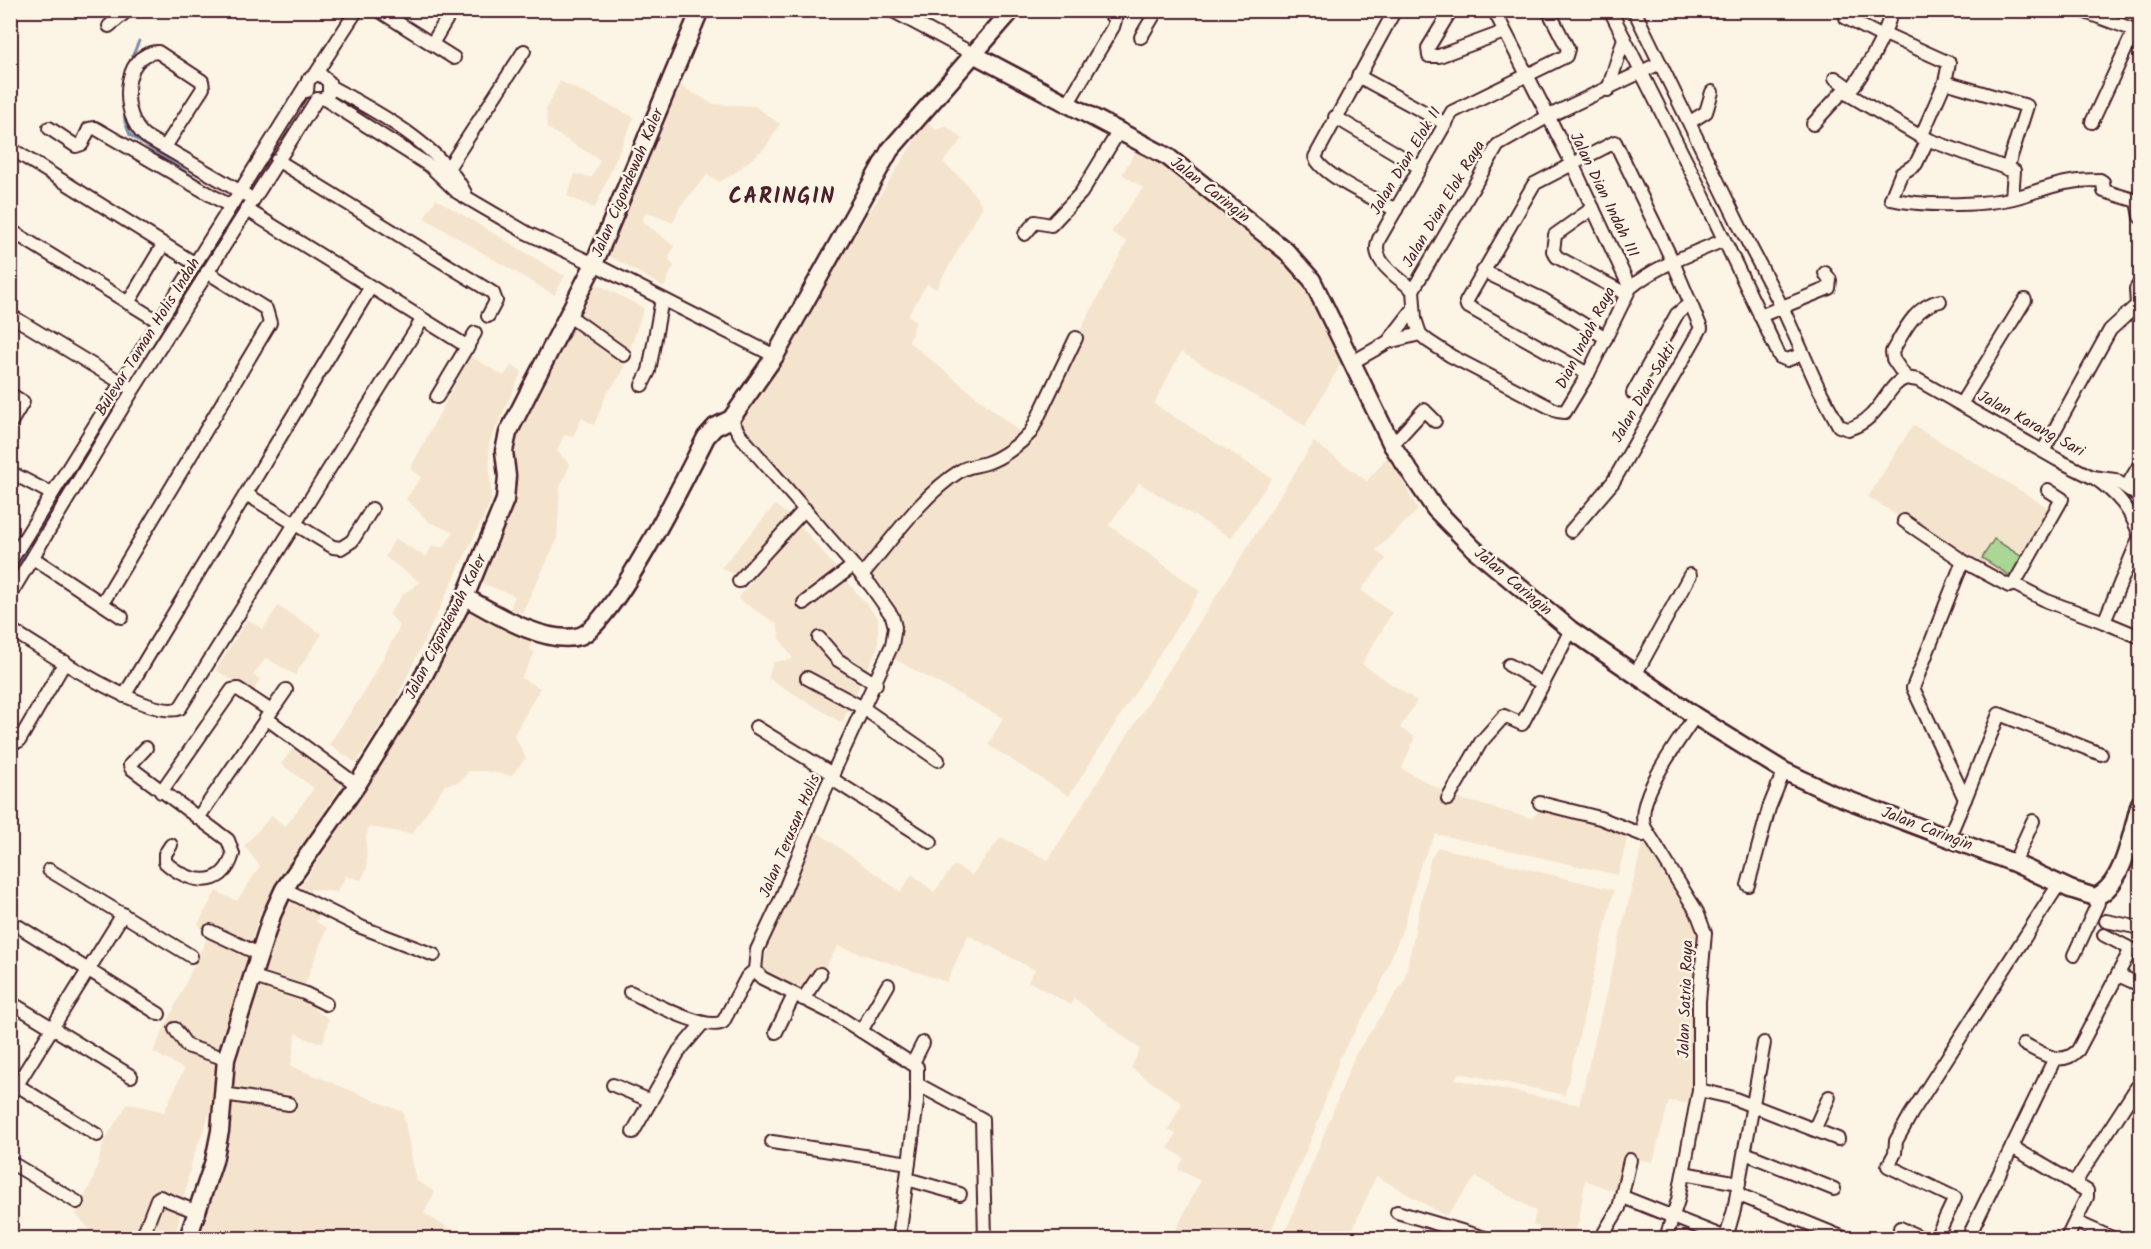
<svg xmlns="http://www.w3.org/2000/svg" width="2151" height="1249" font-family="Kalam,sans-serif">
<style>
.built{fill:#f5e4cd}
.green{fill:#abd796;stroke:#7a7b60;stroke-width:1.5}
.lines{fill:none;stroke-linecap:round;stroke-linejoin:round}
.stream{stroke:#7c8eaa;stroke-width:3}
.street-casing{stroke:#4a1f2b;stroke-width:16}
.secondary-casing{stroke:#4a1f2b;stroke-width:21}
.street{stroke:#fcf5e5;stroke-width:12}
.secondary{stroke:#fcf5e5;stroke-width:16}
.labels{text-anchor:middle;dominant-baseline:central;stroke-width:5;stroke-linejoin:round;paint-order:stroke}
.street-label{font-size:16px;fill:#4a1f2b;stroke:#fcf5e5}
.district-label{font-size:22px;font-weight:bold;letter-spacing:1.5px;fill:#4a1f2b;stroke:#fcf5e5}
</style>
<rect width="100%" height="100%" fill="#fcf5e5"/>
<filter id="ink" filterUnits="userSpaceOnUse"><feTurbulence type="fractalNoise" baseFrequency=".0167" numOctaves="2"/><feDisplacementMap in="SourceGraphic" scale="12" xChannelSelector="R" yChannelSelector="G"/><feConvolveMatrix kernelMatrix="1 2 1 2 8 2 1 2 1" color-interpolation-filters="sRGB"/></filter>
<g filter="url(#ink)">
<g class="built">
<path d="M560,81L634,117L595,208L567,196L575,174L592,177L600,160L547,128L546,110Z"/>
<path d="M681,86L713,104L755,106L780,124L766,147L736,172L720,182L707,175L680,207L673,223L646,212L642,221L674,246L669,259L674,266L664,287L604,253L663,114Z"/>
<path d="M927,121L936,130L946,126L963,139L943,162L965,182L983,206L936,289L927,284L908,315L916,321L909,342L1025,436L1127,242L1111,232L1143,188L1122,174L1139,146L1265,242L1294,269L1342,362L1305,426L1181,352L1154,404L1272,478L1231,538L1139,483L1109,525L1200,591L1069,796L988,745L1003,718L892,658L900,627L745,436L741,426L743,412Z"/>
<path d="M436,199L565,276L554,295L424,218Z"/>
<path d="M593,282L644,308L622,373L606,395L594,425L582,418L573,437L564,435L557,451L570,465L560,487L557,540L522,613L510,609L515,596L481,583L506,520L514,444Z"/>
<path d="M470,356L504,376L511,365L522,371L489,443L491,501L393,706L356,763L329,744L367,688L400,626L389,614L403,594L420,582L385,557L395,538L426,557L432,546L444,547L453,532L429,522L406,499L421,477L410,469Z"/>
<path d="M1913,425L2054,511L2011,587L1868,497Z"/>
<path d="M1314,442L1367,481L1389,455L1418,510L1376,550L1386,559L1361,590L1392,613L1362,664L1417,701L1400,728L1415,737L1402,769L1457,798L1531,818L1541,810L1554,807L1629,831L1618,875L1436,834L1421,863L1405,923L1379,989L1340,1057L1315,1130L1268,1238H1172L1200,1181L1178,1169L1184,1158L1168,1148L1176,1134L1168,1130L1182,1103L1131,1068L1140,1049L1074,998L1071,1005L1028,981L1035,970L968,935L947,982L838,946L808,997L763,974L762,964L812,828L901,892L912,874L934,892L954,865L972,875L1001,837L1048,860Z"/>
<path d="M775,505L795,519L878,618V647L842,723L768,678L773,662L793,659L780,639L777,624L738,599L751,582L721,568Z"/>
<path d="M466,604L534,640L529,648L535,653L521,678L540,688L514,735L526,758L511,776L485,771H469L459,782L445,785L412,834L369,827L366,838L367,868L361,880L346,876L337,892L311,889L308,898L322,907L316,922L327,928L303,990L316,1001L314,1009L329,1019L323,1042L311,1041L296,1033L291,1066L403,1112L416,1180L435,1192L424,1213L464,1238H196L227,1155L233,1075L277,923L360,797L424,691Z"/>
<path d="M278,606L322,634L295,675L266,658L253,675L260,679L253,693L216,670L247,619L263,629Z"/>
<path d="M293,748L345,779L260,913L219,1050L213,1105L192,1161L175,1238H98L76,1215L94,1177L104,1141L128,1103L164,1112L184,1069L153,1052L208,936L198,924L216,891L237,901L260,866L244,846L272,815L285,827L314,788L281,764Z"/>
<path d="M1643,841L1684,900L1701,940L1693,1104L1669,1101L1653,1162L1630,1158L1621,1194L1585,1180L1579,1222L1572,1238H1558L1533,1225L1536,1211L1476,1177L1446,1216L1376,1176L1349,1238H1283L1355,1055L1404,981L1430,860L1438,847L1614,890L1565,1095L1459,1073L1455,1079L1579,1105Z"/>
</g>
<path class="green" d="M1994,539L2024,558L2012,577L1982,558Z"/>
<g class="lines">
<g class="stream">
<path d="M125,73L139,41"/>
<path d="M123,91L125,122L130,135L215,191"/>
<path d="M133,378L237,205"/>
<path d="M10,579L123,393"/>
</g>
<g class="street-casing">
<g id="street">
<path d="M378,10L454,58"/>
<path d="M891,10L975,55"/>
<path d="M1395,10L1315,157C1322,176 1377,200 1396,210"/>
<path d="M1451,10L1428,48L1429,56H1439L1504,32"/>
<path d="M1494,10L1572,163L1630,288"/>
<path d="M1610,10L1699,187L1780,357L1787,360L1803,354"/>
<path d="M1634,10L1741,229L1783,309L1818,387L1839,426L1848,429C1881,420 1886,384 1906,378"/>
<path d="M2080,10L2140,32"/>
<path d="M1846,18L1883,37"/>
<path d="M109,26L128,10"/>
<path d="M1885,34L1949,63L1945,82L2027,106L2007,169"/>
<path d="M1141,37L1157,10"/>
<path d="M432,44L452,10"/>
<path d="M1660,63L1547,117L1498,145L1413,290L1415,319L1420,334L1428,341L1451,356L1557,411L1565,412L1588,374L1630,288C1657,265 1692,254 1724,240"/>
<path d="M315,75H321L329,82V93"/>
<path d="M1358,76L1446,124"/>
<path d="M1835,78L1845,85L1844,90"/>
<path d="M331,87C376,111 441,146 465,193"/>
<path d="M1608,90L1624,38"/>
<path d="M307,91L308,80L315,75L357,10"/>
<path d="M1848,94L1921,137L2014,171L2012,198"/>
<path d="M323,98L430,166L457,192L527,233L594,264L775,356"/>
<path d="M1068,103L1113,27L1115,20L1110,14V10"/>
<path d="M1335,117L1419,167"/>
<path d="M1690,122L1706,112L1712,92"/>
<path d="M2092,122L2134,31"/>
<path d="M1813,124L1844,90L1848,94C1867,67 1883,43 1892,10"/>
<path d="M49,128L76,146L82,144L89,129L95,128L230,206"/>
<path d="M1921,137L1945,82"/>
<path d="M1928,139L1916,164L1901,174L1891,199C1924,207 1991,206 2024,195C2053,186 2067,180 2100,180L2103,182L2104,191L2137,201L2140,217"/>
<path d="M165,147L203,88L202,81L158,52C121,53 120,116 145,136L246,195"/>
<path d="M10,148L194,263"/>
<path d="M277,160L493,293L496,301L488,316"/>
<path d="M445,173L524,51"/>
<path d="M1593,208L1555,235L1553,251L1557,257L1626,294"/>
<path d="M246,209L468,347"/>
<path d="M10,230L158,321"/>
<path d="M1025,234L1035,222L1051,225L1081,193L1119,131"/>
<path d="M1483,271L1544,300L1606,338"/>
<path d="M1413,290C1398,277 1369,261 1379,239L1452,112L1566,56L1568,49L1548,10"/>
<path d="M128,303L163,245"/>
<path d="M10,315L127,386"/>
<path d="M568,315L624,355"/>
<path d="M1760,316L1829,288L1830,280L1825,273"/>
<path d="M1388,342L1412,311"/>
<path d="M1351,363L1388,342L1420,334"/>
<path d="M1906,378L1918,380L2058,460L2092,477L2115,480L2140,497"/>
<path d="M1906,378L1893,359L1892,352C1904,331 1915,306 1940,301"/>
<path d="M642,385L649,371L662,299"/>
<path d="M1633,393L1677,314L1690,303"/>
<path d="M10,394L23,402L10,424"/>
<path d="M437,397L475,333"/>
<path d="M1961,404L2025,300"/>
<path d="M731,419L740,435L871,586L892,616L895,627L892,645L821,799L781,899L757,950L755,970L762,978L836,1015L917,1067V1102L899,1238"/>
<path d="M1392,445L1424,410L1435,421"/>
<path d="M2043,451L2110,330L2137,305L2136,289L2140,283"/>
<path d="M10,472L52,494"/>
<path d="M2093,477C2116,492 2132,510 2140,537"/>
<path d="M2127,486L2140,464"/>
<path d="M246,494L333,547L341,548L352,541L372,509"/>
<path d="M1904,521L1963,561L2009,586L2014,584L2047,601L2104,622"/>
<path d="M1571,531L1613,482L1701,328L1673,262L1615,142L1534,184L1466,302L1467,306L1588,374"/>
<path d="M2140,536L2104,622L2140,637"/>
<path d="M33,558L122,617"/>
<path d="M10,562L306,85"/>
<path d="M862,575C890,542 923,494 960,471C968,466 977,466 986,463C1002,458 1020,444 1031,432L1076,338"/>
<path d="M739,581L805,509"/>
<path d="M2014,584L2062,499L2048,490"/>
<path d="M10,595L133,390L317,99"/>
<path d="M103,602L270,323L266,309L207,272"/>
<path d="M804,603L853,566"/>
<path d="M10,629C39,647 151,722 180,708L422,320"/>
<path d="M819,638L838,660L876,684"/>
<path d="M1509,665L1543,684"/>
<path d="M1635,675L1690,575"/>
<path d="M807,678L863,708L938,760"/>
<path d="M124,696L370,288"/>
<path d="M266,718L357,785"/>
<path d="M756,727L834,775"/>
<path d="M19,741L65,662"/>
<path d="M146,748L130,765L131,768L228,840L233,854C223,891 188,883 165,862V854L171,845"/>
<path d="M832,779L931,842"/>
<path d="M161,792L232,690L238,689L271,711"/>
<path d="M1448,799L1481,742L1504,716L1522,724L1571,630"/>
<path d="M1965,799L1999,714L2101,754"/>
<path d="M1540,803L1600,818L1643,835"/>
<path d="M198,818L286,690"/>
<path d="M1948,839L1965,799L1913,688L1963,561"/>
<path d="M2014,863L2033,821"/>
<path d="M49,870L191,956"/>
<path d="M1748,885L1769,808L1784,771"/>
<path d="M284,889L361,927L434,955"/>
<path d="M2106,921L2140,928"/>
<path d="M18,926L159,1014"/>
<path d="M210,931L261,955"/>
<path d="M2074,955L2098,903L2095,897"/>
<path d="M2118,975L2140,985"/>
<path d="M254,977L304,993L326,1004"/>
<path d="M630,992C650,1001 705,1032 723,1022L747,977L755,970"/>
<path d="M803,999L820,974"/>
<path d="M10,1002L131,1076"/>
<path d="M175,1029L187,1046L226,1059"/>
<path d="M861,1031L888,985"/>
<path d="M776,1032L794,995"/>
<path d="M2024,1044C2042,1053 2061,1068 2078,1050L2130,951L2129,948L2104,935"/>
<path d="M913,1063L923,1043"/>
<path d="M12,1082L97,1135"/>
<path d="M613,1085L651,1101"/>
<path d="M919,1085L982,1119L985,1238"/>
<path d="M1699,1090L1730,1097L1838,1139"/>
<path d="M224,1094L289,1104"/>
<path d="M10,1096L123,914"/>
<path d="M1815,1128L1829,1097"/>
<path d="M633,1132L679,1051L702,1024"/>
<path d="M772,1142L909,1163"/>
<path d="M2012,1147L2087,1191V1197L2067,1238"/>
<path d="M1745,1153L1834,1189"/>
<path d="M10,1162L77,1202"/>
<path d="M1683,1173L1739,1183"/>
<path d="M907,1179L960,1194"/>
<path d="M2074,1184L2137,1087"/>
<path d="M1737,1194L1844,1238"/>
<path d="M1623,1197L1726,1238"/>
<path d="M1397,1212L1485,1238"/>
<path d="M2076,1222L2112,1238"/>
<path d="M1900,1228L1922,1238"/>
<path d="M142,1238L157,1199L160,1197L197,1212"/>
<path d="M1601,1238L1619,1208L1630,1160"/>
<path d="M1666,1238L1678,1200L1699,1090V1001L1705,933L1697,912L1645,828C1633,800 1679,741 1695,716"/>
<path d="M1726,1238L1734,1210L1764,1043"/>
<path d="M1936,1238L1955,1198L1888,1166L1895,1153L1896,1141L1911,1114L2059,884"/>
<path d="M1968,1238L2054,1060"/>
</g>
</g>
<g class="secondary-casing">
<g id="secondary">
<path d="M975,55L1168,157L1286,251L1312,280L1392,445L1435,509L1474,549L1571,630L1695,716L1784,771L1835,795L2014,863L2070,889L2095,897C2124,886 2132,830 2140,803"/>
<path d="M465,597C494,613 546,646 580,636C612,626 688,473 706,437L715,427L731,419L775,356L890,150L1012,10"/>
<path d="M188,1238L214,1161L220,1131L226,1059L272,915L284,889L357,785L414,694L465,597L505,500L507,476L504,451L508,433L594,264L700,10"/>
</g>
</g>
<use href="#street" class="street"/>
<use href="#secondary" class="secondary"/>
</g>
</g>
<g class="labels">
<g class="street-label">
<text transform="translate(1406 161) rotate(-59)">Jalan Dian Elok II</text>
<text transform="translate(628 183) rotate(-67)">Jalan Cigondewah Kaler</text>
<text transform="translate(1210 190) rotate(38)">Jalan Caringin</text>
<text transform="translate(1604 195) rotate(64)">Jalan Dian Indah III</text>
<text transform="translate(1444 204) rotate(-59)">Jalan Dian Elok Raya</text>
<text transform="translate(148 337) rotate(-58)">Bulevar Taman Holis Indah</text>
<text transform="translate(1586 338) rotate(-63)">Dian Indah Raya</text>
<text transform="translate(1644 393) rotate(-60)">Jalan Dian Sakti</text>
<text transform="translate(2031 424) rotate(29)">Jalan Karang Sari</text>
<text transform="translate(1513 582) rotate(40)">Jalan Caringin</text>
<text transform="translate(446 627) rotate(-63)">Jalan Cigondewah Kaler</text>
<text transform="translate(1927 829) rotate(21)">Jalan Caringin</text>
<text transform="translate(790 836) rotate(-67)">Jalan Terusan Holis</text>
<text transform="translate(1686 999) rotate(-88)">Jalan Satria Raya</text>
</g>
<g class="district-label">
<text x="782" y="197">CARINGIN</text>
</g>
</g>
<rect width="2151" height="1249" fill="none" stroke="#fcf5e5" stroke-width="36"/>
<rect x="18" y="18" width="2115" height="1213" fill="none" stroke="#4a1f2b" stroke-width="2" filter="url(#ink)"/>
</svg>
